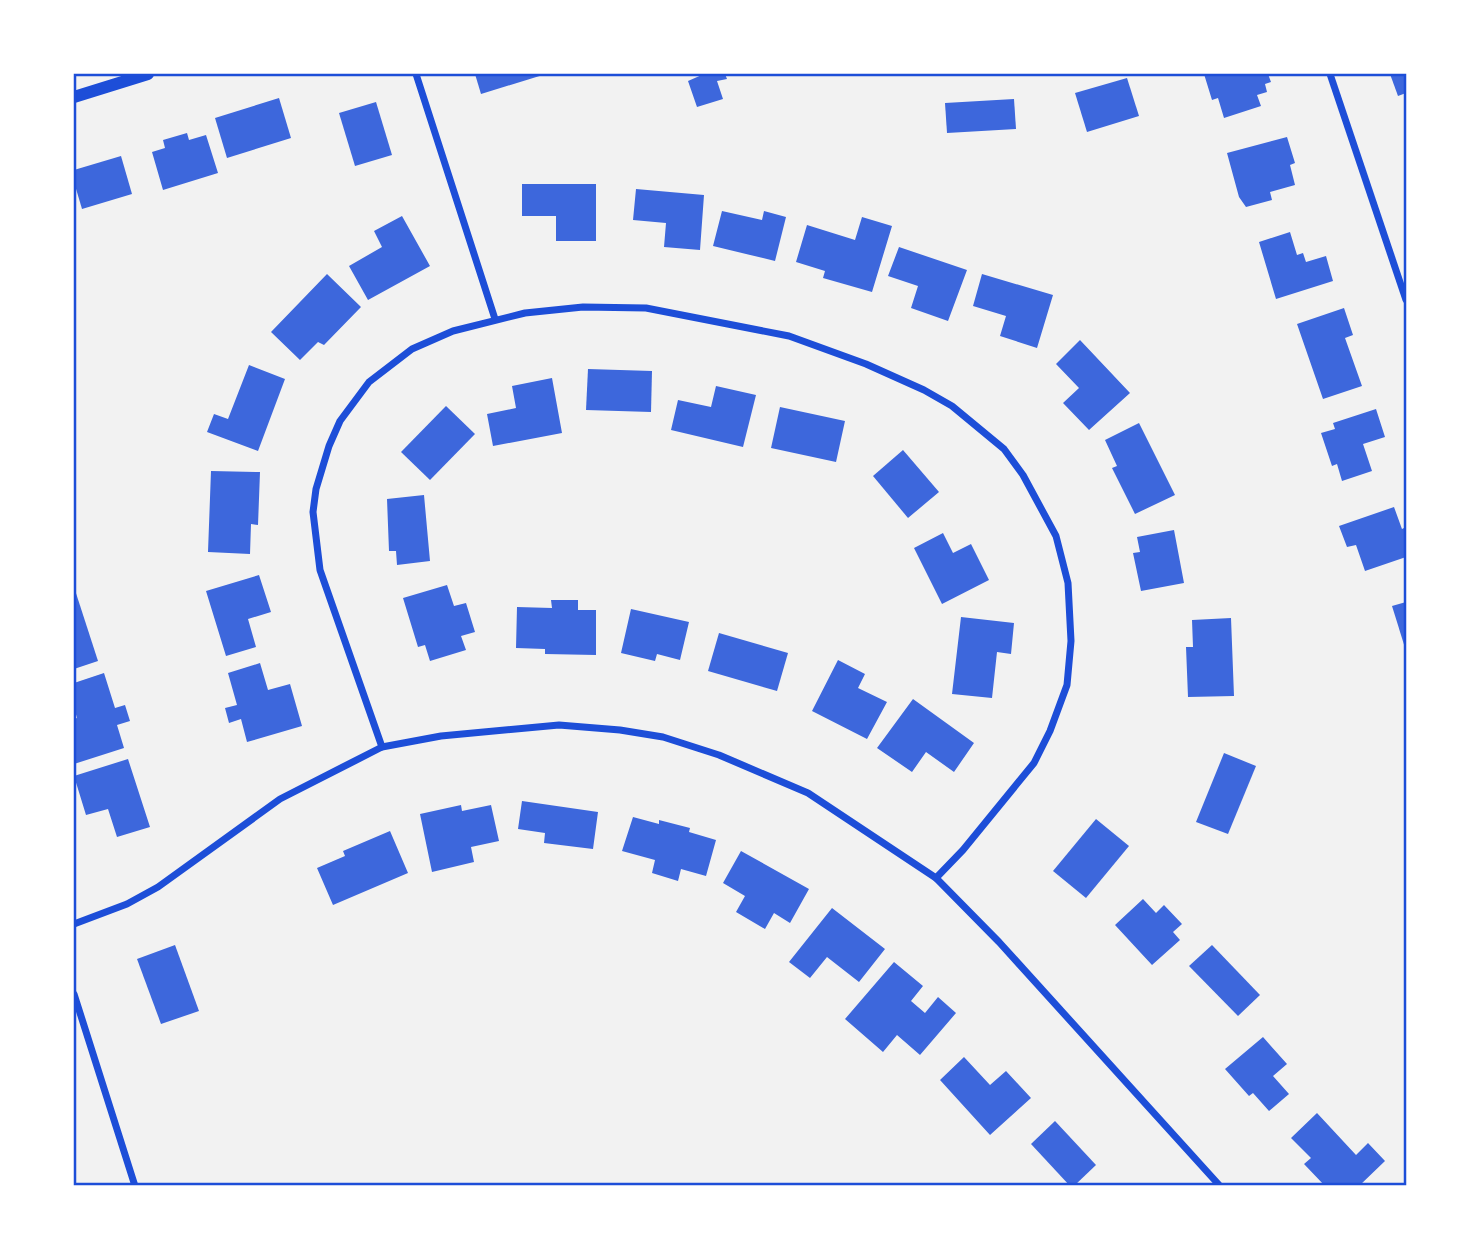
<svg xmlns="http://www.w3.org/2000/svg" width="1480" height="1259" font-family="'Roboto Condensed',sans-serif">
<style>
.building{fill:#3d67dc}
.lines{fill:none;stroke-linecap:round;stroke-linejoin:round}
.minor{stroke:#1d4ed8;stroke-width:7}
.tertiary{stroke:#1d4ed8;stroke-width:12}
.neatline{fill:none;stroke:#1d4ed8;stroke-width:2.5}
</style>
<rect width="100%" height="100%" fill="#f2f2f2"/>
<g class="building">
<path d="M475,74H546L481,94Z"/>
<path d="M704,74H725L727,79L717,81L723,99L697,107L688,81Z"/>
<path d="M1204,74H1268L1271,82L1265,84L1267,92L1257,95L1261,106L1224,118L1218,98L1212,100Z"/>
<path d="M1390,74H1406V93L1398,96Z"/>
<path d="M1127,78L1139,116L1087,132L1075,93Z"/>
<path d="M279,98L291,138L227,158L215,118Z"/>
<path d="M1014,99L1016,129L947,133L945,103Z"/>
<path d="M376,102L392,155L355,166L339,113Z"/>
<path d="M187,133L189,140L206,135L218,173L163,190L152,152L165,148L163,140Z"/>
<path d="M1287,137L1295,163L1290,165L1295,185L1270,192L1272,200L1246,207L1239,197L1227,153Z"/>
<path d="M121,156L132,194L82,209L74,182V170Z"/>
<path d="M522,184H596V241H556V216H522Z"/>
<path d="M636,189L704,195L700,250L664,247L666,223L633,220Z"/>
<path d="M722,211L762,220L764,211L786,217L775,261L713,246Z"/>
<path d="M402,216L430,266L368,300L349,266L382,247L374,231Z"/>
<path d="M862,217L892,226L872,292L823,278L825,271L796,262L807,225L855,240Z"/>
<path d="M1290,232L1297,255L1303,253L1306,262L1326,256L1333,281L1276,299L1259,242Z"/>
<path d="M899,247L967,270L948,321L911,308L918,286L888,276Z"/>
<path d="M327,274L361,307L324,345L318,342L300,360L271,332Z"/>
<path d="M982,274L1053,295L1037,348L1000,336L1006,316L973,306Z"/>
<path d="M1344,308L1353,335L1345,338L1362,386L1323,399L1297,324Z"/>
<path d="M1080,340L1130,393L1089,430L1063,403L1079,388L1056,364Z"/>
<path d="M249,365L285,379L258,451L207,432L214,414L228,419Z"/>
<path d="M588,369L652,371L651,412L586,410Z"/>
<path d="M552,378L562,433L493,446L487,414L516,408L512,386Z"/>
<path d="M716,386L756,395L743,447L671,430L678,400L711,407Z"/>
<path d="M446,406L475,434L430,480L401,452Z"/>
<path d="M780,407L845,421L836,462L771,448Z"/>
<path d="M1376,409L1385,437L1363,444L1372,471L1342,481L1337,464L1332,466L1321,433L1335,429L1333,423Z"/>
<path d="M1139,423L1175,495L1135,514L1112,468L1117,466L1105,440Z"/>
<path d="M903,450L939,492L908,518L873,476Z"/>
<path d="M211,471L260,472L258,525L251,524L250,554L208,552Z"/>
<path d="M424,495L430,561L397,565L396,551H389L387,499Z"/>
<path d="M1394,507L1402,529L1406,527V557L1365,571L1356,545L1347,547L1339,526Z"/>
<path d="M1174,530L1184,583L1141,591L1133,553L1140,552L1137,537Z"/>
<path d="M943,533L953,553L971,544L989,580L942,604L914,548Z"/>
<path d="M259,575L271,612L248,619L256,647L226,656L206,591Z"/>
<path d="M447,585L454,606L466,603L475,632L461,636L466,650L430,661L425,645L418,647L403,598Z"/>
<path d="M74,587L98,661L74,669Z"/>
<path d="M551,600H578V610H596V655L545,654V649L516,648L517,607L552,608Z"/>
<path d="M1406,602V651L1392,606Z"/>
<path d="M631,609L689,622L680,660L657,654L655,661L621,653Z"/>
<path d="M961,617L1014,623L1011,654L997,652L992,698L952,694Z"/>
<path d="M1231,618L1234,696L1188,697L1186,647H1193L1192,620Z"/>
<path d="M719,633L788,653L777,691L708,671Z"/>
<path d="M838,660L865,674L858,688L887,702L867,739L812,711Z"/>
<path d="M260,663L268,690L290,684L302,726L247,742L241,719L229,723L225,708L237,705L228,673Z"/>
<path d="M104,673L115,708L125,705L130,721L117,725L124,748L74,764V719L77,718L74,707V683Z"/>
<path d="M913,699L974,743L954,772L926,752L912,772L877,748Z"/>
<path d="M1224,753L1256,766L1228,834L1196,822Z"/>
<path d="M128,759L150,827L117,837L108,809L86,815L74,776Z"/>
<path d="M522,801L598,812L593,849L544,843L545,833L518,829Z"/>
<path d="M461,805L462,811L491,805L499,841L471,847L474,862L432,872L420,814Z"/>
<path d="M633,817L659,824V820L690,828L689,832L716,840L706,876L681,869L678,881L652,873L655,860L622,851Z"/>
<path d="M1096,819L1129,846L1086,898L1053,871Z"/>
<path d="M390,831L408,873L333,905L317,868L345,856L343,851Z"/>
<path d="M741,851L809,889L790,923L774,913L765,929L736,912L745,896L723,883Z"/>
<path d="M1143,899L1156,913L1164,905L1182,924L1173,932L1180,940L1152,965L1115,925Z"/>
<path d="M832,908L885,949L859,982L827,957L810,978L789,962Z"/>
<path d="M175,945L199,1011L161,1024L137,959Z"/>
<path d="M1212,945L1260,995L1238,1016L1189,966Z"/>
<path d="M894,962L923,986L911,1001L925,1013L938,997L956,1013L920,1055L897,1035L883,1052L845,1019Z"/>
<path d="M1263,1037L1287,1064L1273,1076L1289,1094L1269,1111L1253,1093L1249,1096L1225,1069Z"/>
<path d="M964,1057L990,1085L1006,1071L1031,1098L990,1135L940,1080Z"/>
<path d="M1317,1113L1356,1155L1368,1143L1385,1161L1359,1186H1325L1304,1164L1311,1158L1291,1138Z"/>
<path d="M1055,1121L1096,1165L1074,1186H1070L1031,1144Z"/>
</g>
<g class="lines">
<g class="minor">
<path d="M416,74L495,319"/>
<path d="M1330,74L1406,300"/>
<path d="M382,747L320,570L313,512L316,489L329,446L340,421L369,382L412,349L453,331L525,313L583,307L646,308L789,336L866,364L924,390L952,406L1004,449L1023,475L1056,536L1068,583L1071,641L1067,685L1050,731L1034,763L963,850L936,878"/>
<path d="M74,924L127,904L158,887L280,799L382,747L441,736L559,725L620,730L663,737L719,755L808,793L936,878L999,942L1220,1186"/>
<path d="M74,994L135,1186"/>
</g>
<path class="tertiary" d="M74,97L148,74"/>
</g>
<rect width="1480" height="1259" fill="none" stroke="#ffffff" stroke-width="150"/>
<rect x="75" y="75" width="1330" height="1109" class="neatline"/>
</svg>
